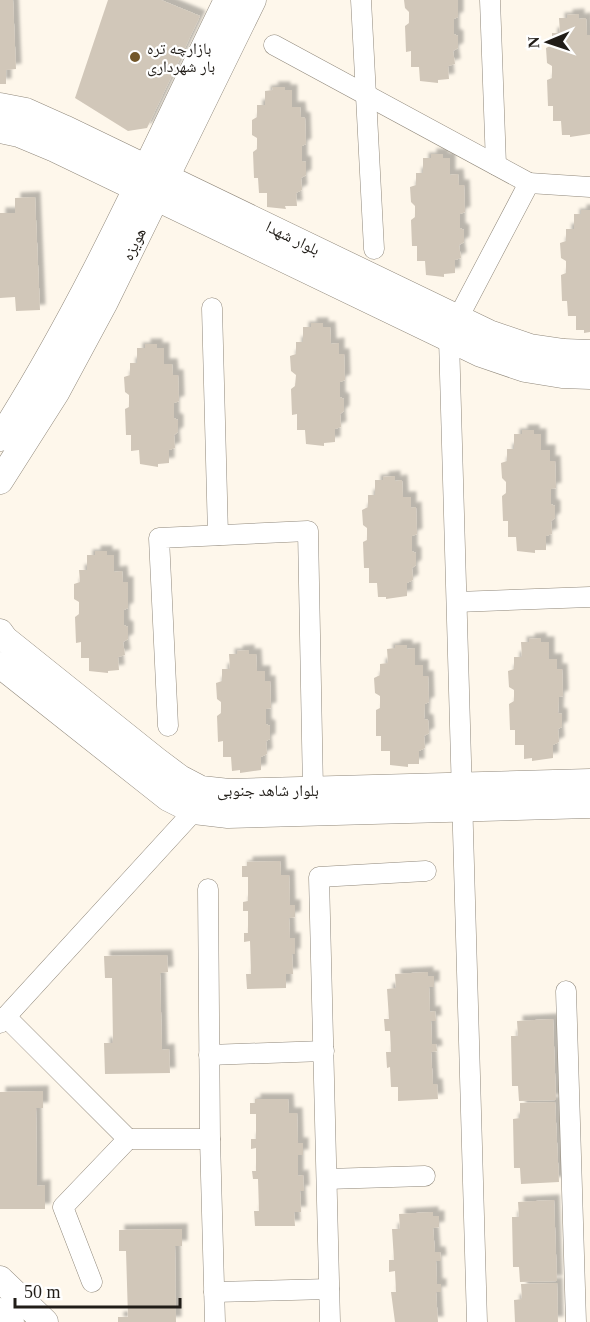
<svg xmlns="http://www.w3.org/2000/svg" width="590" height="1322" font-family="'Times New Roman','Noto Naskh Arabic',serif">
<style>
.building{fill:#d1c7b9;filter:url(#shadow)}
.lines{fill:none;stroke-linecap:round;stroke-linejoin:round}
.minor-casing{stroke:#90887b;stroke-width:21}
.tertiary-casing{stroke:#90887b;stroke-width:27}
.minor{stroke:#fff;stroke-width:20}
.tertiary{stroke:#fff;stroke-width:26}
.poi-dot{fill:#725629;stroke:#fff;stroke-width:2}
.labels{text-anchor:middle;dominant-baseline:central;stroke-width:4.5;stroke-linejoin:round;paint-order:stroke}
.poi-label{font-size:16px;fill:#211d18;stroke:#fff;text-anchor:start}
.street-label{font-size:16px;fill:#211d18;stroke:#fff}
</style>
<defs>
<filter id="shadow"><feDropShadow dx="5.5" dy="-5.5" stdDeviation="1.5" flood-color="#0004"/></filter>
</defs>
<rect width="100%" height="100%" fill="#fef7eb"/>
<g class="building">
<path d="M0,0H13L16,69L6,70V84H0Z"/>
<path d="M108,0H161L200,16L147,128L128,131L75,98Z"/>
<path d="M404,0H458V17L454,19V34L458,36V48L453,51L455,64L448,66L449,79L438,80V83L420,81L419,67H411V51L406,52L405,26L409,23V12L405,8Z"/>
<path d="M579,14V19L586,18L587,35H590V134L570,137V135H562L561,121H553V106H548L547,80L552,78V66L547,63L546,48L552,45V33H560L559,18H567V15Z"/>
<path d="M272,87H285V90H292V107H300L301,117L305,118L306,144L302,146V161L306,162V175L301,178L302,190L296,193L297,206H285L286,209L267,207V193H259L258,178H254L253,152L257,149V138L252,135V120L257,117V105H265V91L273,90Z"/>
<path d="M431,154H443V158H450V175L458,174L459,185H464L465,212L460,214V228L464,230V242L459,245L461,258L455,260V273L444,274V277L426,275L425,261H417V246H412L411,220L415,217V206L411,202L410,187L416,185V173H423V158H431Z"/>
<path d="M35,197L40,310L16,311L15,297L0,298V213H15V198Z"/>
<path d="M581,210H590V332L584,333V330H576V316H568L567,301H562L561,275L566,273V261L561,258L560,243L566,241V229H574V214H581Z"/>
<path d="M311,323H323V327H330L331,344L339,343V354H344L345,380L340,382V397L344,399V411L340,414L341,427L335,429V442L324,443V446L306,444L305,430H297V414L292,415L291,389L295,386L296,375L291,371L290,356L296,354V342H303V327H311Z"/>
<path d="M145,344H157V348H164V364H172L173,375H178L179,401L174,403V418L178,420V432L174,435L175,448L169,450V463L158,464V467L140,464L139,450L131,451V435H126L125,409L129,407V395L125,392L124,377L130,375V363H137V348H145Z"/>
<path d="M522,430H534V434H541V450H550V461H555L556,488L551,489V504L555,506V518L551,521L552,534L546,536V550H535V553L517,551L516,537H508V521H503L502,496L506,493V482L502,478L501,463L507,461V449H514V434H522Z"/>
<path d="M395,476V481L402,480L403,497H411V508L416,507L417,534L412,536V551L416,553V565L412,568L413,580L407,583V596L386,599V597H378L377,583H369V568H364L363,542L367,540V528L363,525L362,510L368,507V495H375V480H383V477Z"/>
<path d="M95,551H107V555H114V572L122,571L123,582H128V608L124,610V625L128,627V639L123,642L125,655L118,657L119,670L108,671V673L89,671V658H81V642L76,643L75,617L79,614V602L74,599V584L80,582L79,570H87V555H95Z"/>
<path d="M541,638V642H549V659H557V669H562L563,696L559,697L558,713L562,714V727L558,729L559,742L553,745V758L532,761V758L524,759V745H515V730H510L509,704L514,701V690L509,687L508,671L514,669V657H522L521,642H529V639Z"/>
<path d="M395,645H407V649L415,648V665H423V676H428L429,702L425,704L424,719L428,720L429,733L424,736L425,748L419,751V764H408V767L390,765V751H381V736H376V710L380,708V696L375,693L374,678L380,675V664L388,663L387,649L395,648Z"/>
<path d="M249,650V654H256L257,671H265V681H270L271,708L266,709V724L270,726V739L266,741L267,754L261,757V770L240,773V770L232,771L231,757H223V741L218,742L217,716L221,713V702L217,699L216,683L222,681V669H230L229,654H237V651Z"/>
<path d="M280,861L281,875H289L290,905H295V917L289,918L290,938H295V954H292L293,974H286V988L247,989L246,974H251L250,941L244,942V933H248V911H243V902L248,901V877H242V866H247V862Z"/>
<path d="M167,955L168,972L160,973L162,1050L169,1049L170,1073L105,1074L104,1043H113L112,978H105L104,956Z"/>
<path d="M428,972V976H434V987H429L430,1012L435,1011L436,1021H431L432,1044H436L437,1051L431,1052L433,1084H437L438,1099L398,1101V1087H391L390,1067L387,1068L386,1052H391L390,1031H385L384,1019H389L387,989L396,988L395,974Z"/>
<path d="M553,1019L556,1100L519,1101L518,1086H512L511,1036H518L517,1021Z"/>
<path d="M43,1091V1108H36L37,1186L45,1185V1209H0V1092Z"/>
<path d="M255,1099H288L289,1113H297L298,1143H303V1155H298V1176L303,1175L304,1191H300L301,1212H294L295,1226H255L254,1211H259L258,1179H253L252,1171H256V1148L251,1149V1139H256V1114H250V1103H255Z"/>
<path d="M555,1102L559,1182L521,1184L520,1168H514L513,1119L520,1118V1103Z"/>
<path d="M554,1200L557,1281L520,1282L519,1267H513L512,1217H519L518,1202Z"/>
<path d="M433,1212V1216H439V1227L433,1228L435,1252H440L441,1261H436L437,1284H441V1292H436L438,1322H395L391,1292H396L395,1271L389,1272V1260H394L392,1229H400L399,1214Z"/>
<path d="M182,1229V1246H175L176,1322H118V1317H128L126,1251H119V1230Z"/>
<path d="M557,1283L558,1322H515L514,1300L522,1299L521,1284Z"/>
</g>
<g class="lines">
<g class="minor-casing">
<g id="minor">
<path d="M361,0L374,249"/>
<path d="M490,0L496,165"/>
<path d="M274,45L529,183"/>
<path d="M212,308L218,535"/>
<path d="M457,602L590,597"/>
<path d="M168,726L159,538L308,531L313,790"/>
<path d="M208,889L210,1139L215,1322"/>
<path d="M566,991L576,1322"/>
<path d="M6,1017L128,1139L63,1207L92,1282"/>
<path d="M0,1023L194,811"/>
<path d="M209,1055L324,1051"/>
<path d="M128,1139H210"/>
<path d="M327,1179L425,1176"/>
<path d="M214,1292L329,1289"/>
<path d="M330,1322L319,877L426,871"/>
<path d="M477,1322L449,339L458,318L529,183L590,187"/>
</g>
</g>
<g class="tertiary-casing">
<g id="tertiary">
<path d="M0,106L26,111L64,128L489,333L530,347L564,352L590,353"/>
<path d="M0,130L19,134L55,149L481,354L525,369L562,375L590,376"/>
<path d="M0,438C89,299 155,147 227,0"/>
<path d="M0,481L56,393L105,302L253,0"/>
<path d="M0,632L5,639L156,760L180,778L201,789L229,792L590,782"/>
<path d="M0,665L168,798L194,811L228,815L590,805"/>
<path d="M0,1279L45,1322"/>
<path d="M0,1311L11,1322"/>
</g>
</g>
<use href="#minor" class="minor"/>
<use href="#tertiary" class="tertiary"/>
</g>
<circle class="poi-dot" cx="135" cy="57" r="6"/>
<g class="labels">
<g class="poi-label">
<text x="147" y="48">بازارچه تره<tspan x="147" dy="18">بار شهرداری</tspan></text>
</g>
<g class="street-label">
<text transform="translate(293 238) rotate(26)">بلوار شهدا</text>
<text transform="translate(134 244) rotate(-64)">هویزه</text>
<text x="268" y="790">بلوار شاهد جنوبی</text>
</g>
</g>
<g transform="translate(548 42) rotate(268)" stroke="#ffffff" stroke-width="4.5" paint-order="stroke">
<path d="M0-4.5L10 22L0 15L-10 22Z" fill="#211d18"/>
<text y="-9" font-size="16" font-weight="bold" text-anchor="middle" fill="#211d18">N</text>
</g>
<path d="M15 1298v9h165v-9" fill="none" stroke="#211d18" stroke-width="3"/>
<text x="24" y="1298" font-size="18" fill="#211d18" stroke="#ffffff" stroke-width="4.5" paint-order="stroke">50 m</text>
</svg>
